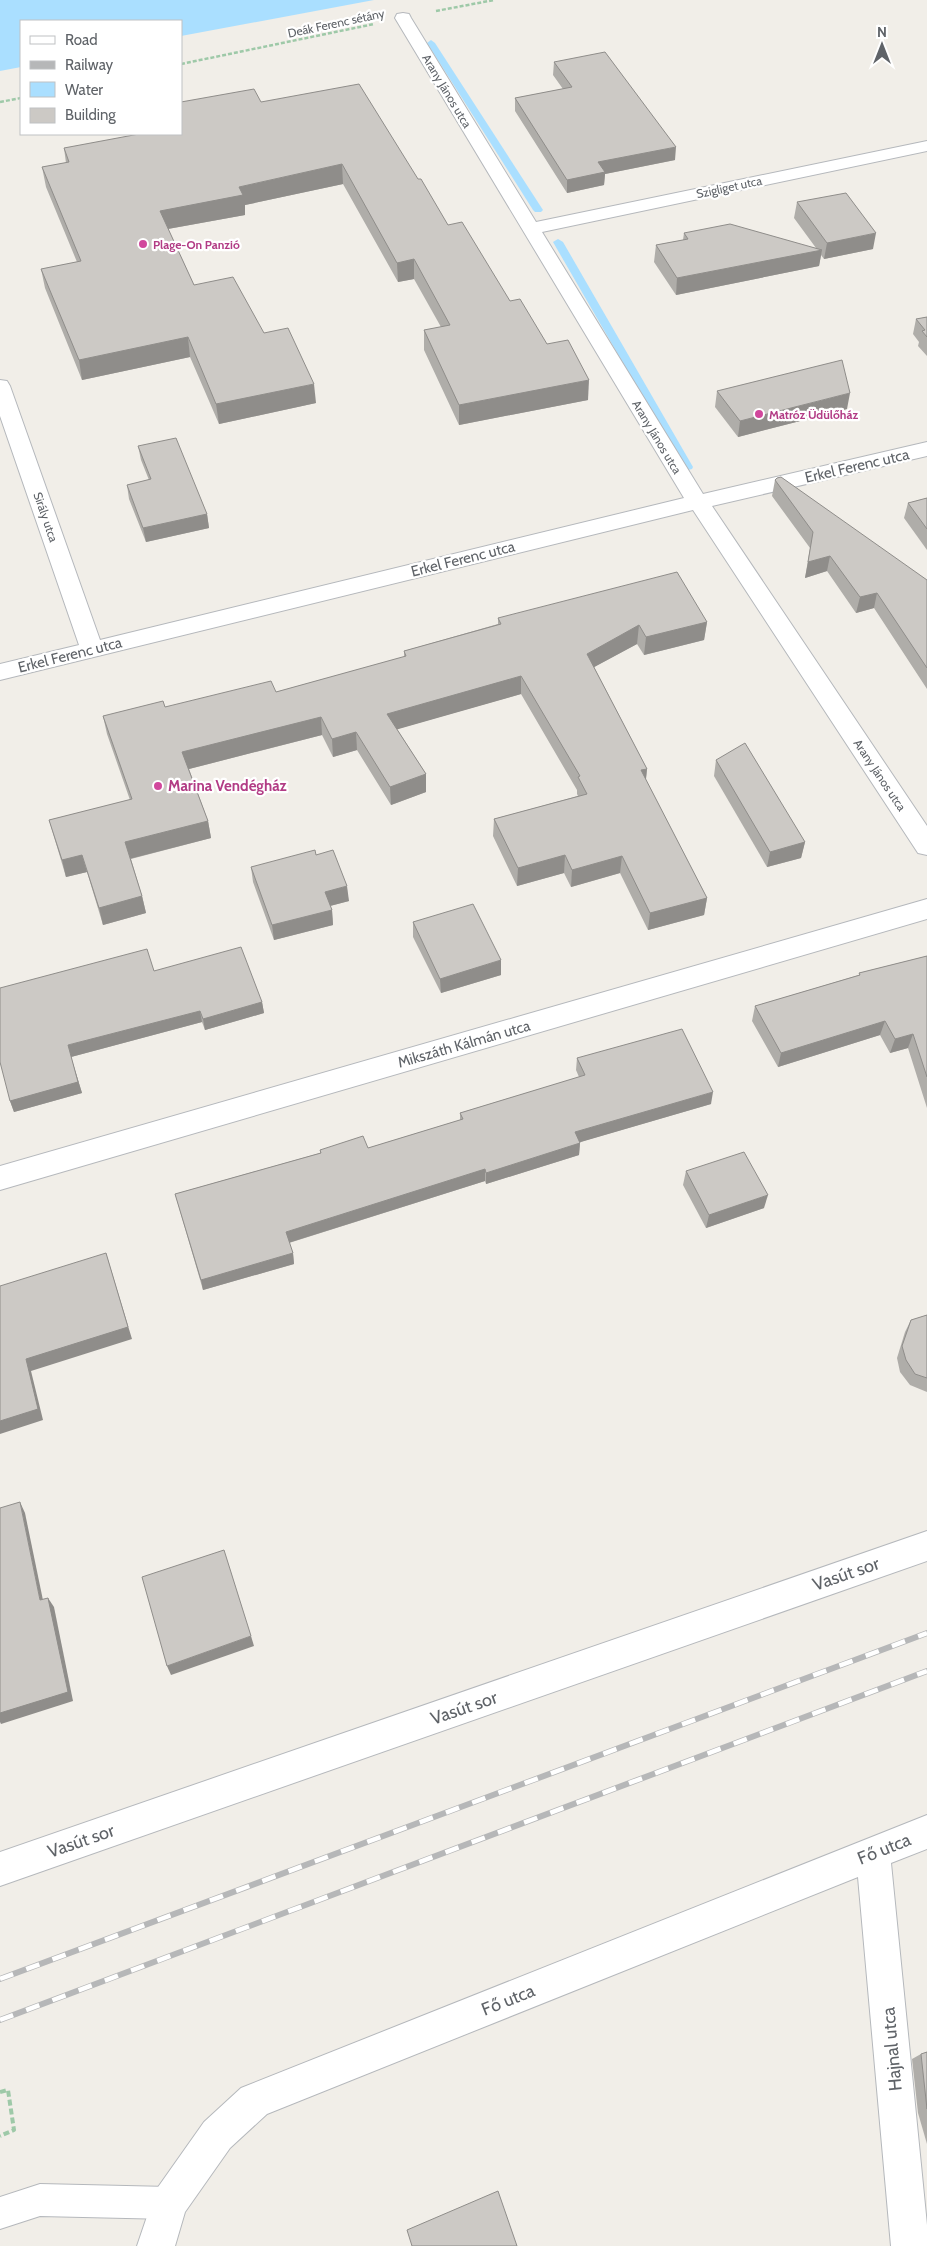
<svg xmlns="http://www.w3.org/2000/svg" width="927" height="2246" font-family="Cabin,sans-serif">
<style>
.water{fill:#aadfff}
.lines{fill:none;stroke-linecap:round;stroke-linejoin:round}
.stream{fill:#aadfff;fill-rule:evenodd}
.lane-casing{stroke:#b5b8bc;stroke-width:2}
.street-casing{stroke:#b5b8bc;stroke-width:2}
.path-far1{stroke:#9ec9a8;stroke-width:2.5;stroke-dasharray:4 2;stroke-linecap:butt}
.path{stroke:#9ec9a8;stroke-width:4;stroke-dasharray:6 3;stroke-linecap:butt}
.lane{fill:#fff;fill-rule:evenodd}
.street{fill:#fff;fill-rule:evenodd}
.rail-casing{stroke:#b6b7b8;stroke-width:6}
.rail{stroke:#fff;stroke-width:4.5;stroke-dasharray:14;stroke-linecap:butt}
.wall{fill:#afada9}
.shaded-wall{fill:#8f8d8a}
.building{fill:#ccc9c5;stroke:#8f8d8a}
.hotel-dot{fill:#d1479c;stroke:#fff;stroke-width:2}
.labels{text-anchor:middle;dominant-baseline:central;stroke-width:4.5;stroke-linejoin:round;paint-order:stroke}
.far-street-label{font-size:12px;fill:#5f6368;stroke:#fff}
.far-hotel-label{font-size:12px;font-weight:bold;fill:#b23c85;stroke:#fff;text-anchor:start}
.street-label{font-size:15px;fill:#5f6368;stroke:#fff}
.hotel-label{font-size:15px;font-weight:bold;fill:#b23c85;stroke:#fff;text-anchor:start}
.near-street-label{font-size:18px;fill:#5f6368;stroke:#fff}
</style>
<rect width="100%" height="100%" fill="#f1eee8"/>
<path class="water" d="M0,0H374L181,36V21H21V67L0,71Z"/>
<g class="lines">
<g class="stream">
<path d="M431,40L435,43L543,210L541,212H535L533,210L427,43Z"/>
<path d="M558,239L563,242L693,467L692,469L688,470L683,467L553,242Z"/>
</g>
<g class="lane-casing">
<path id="lane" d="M40,2184L169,2187L181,2191L185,2203L181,2215L169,2219L40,2216L0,2229V2197Z"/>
</g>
<g class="street-casing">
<g id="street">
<path d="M403,13L409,14L411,18L536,222L927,141V151L542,232L703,494L927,442V456L712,506L927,826V855L918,853L693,510L0,680V664L79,645L0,416V380L7,381L10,386L100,640L684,498L395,18L397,14Z"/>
<path d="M927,899V919L0,1190V1166Z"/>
<path d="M927,1531V1561L0,1886V1852Z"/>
<path d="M927,1815V1849L891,1863L927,2225V2246H891L858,1877L267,2114L230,2148L185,2212L175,2246H137L156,2190L204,2122L241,2088Z"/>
</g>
</g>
<g class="path-far1">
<path d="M436,11L494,0"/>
<path d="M181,64L374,24"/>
<path d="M0,102L21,98"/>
</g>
<path class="path" d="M0,2092L8,2090L14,2130L0,2136"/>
<use href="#lane" class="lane"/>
<use href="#street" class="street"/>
<g class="rail-casing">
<g id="rail">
<path d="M0,1979L927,1633"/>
<path d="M0,2020L927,1671"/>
</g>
</g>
<use href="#rail" class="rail"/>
</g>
<g class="wall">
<path d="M554,62L675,160L605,174L604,185L567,193L515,111V98L563,89L553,75Z"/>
<path d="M261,102L418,179L448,225L510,301L547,344L588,400L459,425L424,350V330L441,327L414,279L398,282L343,184L245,205V215L168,229L194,285L264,333L316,403L219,424L190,357L82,380L45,288L41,269L77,262L46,187L42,167L66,163L64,148L181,134Z"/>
<path d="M797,202L873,249L824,259L821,255L819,266L676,295L654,262L656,245L683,240L684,233L816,248L794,218Z"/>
<path d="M927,317V356L918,346L919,342L913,334L916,319Z"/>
<path d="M717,391L847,409L738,437L715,407Z"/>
<path d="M138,446L207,514L209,528L146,542L129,499L127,485L149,480L141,460Z"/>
<path d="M775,480L927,580V689L874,608L856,613L827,571L805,578L810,548L772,496Z"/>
<path d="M927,498V550L904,518L908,503Z"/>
<path d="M498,618L707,622L704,640L644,655L637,644L594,667L647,769L646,780L707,898L704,915L648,930L620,873L571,887L564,873L517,886L493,836L494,819L578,796L577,794V790L521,694L397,729L426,774V792L391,805L357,750L333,757L322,735L189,769L208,821L211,838L131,859L142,896L146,913L103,925L87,872L66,877L49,820L130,800L107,734L103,716L165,707L276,692L404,657V651L498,624Z"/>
<path d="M716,760L805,842L801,858L767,867L714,776Z"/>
<path d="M316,855L349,901L330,906L332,910L333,925L274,940L253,882L251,867Z"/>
<path d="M413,922L501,975L441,993L413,937Z"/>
<path d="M927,956V1108L908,1048L890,1053L880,1035L778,1067L752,1021L755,1006L859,975V973Z"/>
<path d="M154,971L262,1002L264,1013L205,1030L202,1022L71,1057L82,1093L14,1112L10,1101Z"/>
<path d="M577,1058L711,1104L580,1142L579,1155L486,1184L485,1181L289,1243L293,1253L294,1264L203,1290L175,1194L320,1153V1150L368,1148L460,1120V1113L579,1077L576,1070Z"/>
<path d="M686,1171L764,1208L706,1228L683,1185Z"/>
<path d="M927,1315V1392L910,1385L900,1372L897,1358L905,1332L911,1320Z"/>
<path d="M927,2052V2144L918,2113L912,2059L921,2054Z"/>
</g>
<g class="shaded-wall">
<path d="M676,147L675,160L605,174L604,185L567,193V180L598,162Z"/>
<path d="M342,164L343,184L245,205V215L162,230L160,211L239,187Z"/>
<path d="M876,233L873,249L824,259L827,243Z"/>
<path d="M822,250L819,266L676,295L677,278Z"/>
<path d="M414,259V279L398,282L397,263Z"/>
<path d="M188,337L190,357L82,380L79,360Z"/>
<path d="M589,380L588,400L459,425V405Z"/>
<path d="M314,384L316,403L219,424L216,404Z"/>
<path d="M850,393L847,409L738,437L740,421Z"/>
<path d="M207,514L209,528L146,542L143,528Z"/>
<path d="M830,556L827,571L805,578L808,562Z"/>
<path d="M877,593L874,608L856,613L860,597Z"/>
<path d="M707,622L704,640L644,655L646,637Z"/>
<path d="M639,625L637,644L585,672L587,654Z"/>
<path d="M521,676V694L388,732L387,714Z"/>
<path d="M321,717L322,735L185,770L182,752Z"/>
<path d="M356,732L357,750L333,757L332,739Z"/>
<path d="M647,769L645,786L641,770Z"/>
<path d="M426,774V792L391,805L390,787Z"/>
<path d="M208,821L211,838L129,859L125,842Z"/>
<path d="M805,842L801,858L767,867L770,852Z"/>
<path d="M82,855L87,872L66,877L62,860Z"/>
<path d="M565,855L564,873L517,886L518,868Z"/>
<path d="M622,856L620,873L571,887L572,870Z"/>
<path d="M347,886L349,901L326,907L325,892Z"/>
<path d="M142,896L146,913L103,925L99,908Z"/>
<path d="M707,898L704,915L648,930L650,913Z"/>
<path d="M332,910L333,925L274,940L272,925Z"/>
<path d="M501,960V975L441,993L440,979Z"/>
<path d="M262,1002L264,1013L205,1030L203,1019Z"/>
<path d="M200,1011L202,1022L71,1057L82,1093L14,1112L10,1101L68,1045Z"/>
<path d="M885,1021L880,1035L778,1067L781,1053Z"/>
<path d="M913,1034L908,1048L890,1053L895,1039Z"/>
<path d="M713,1092L711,1104L574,1144L575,1132Z"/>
<path d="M580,1143L579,1155L486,1184V1173Z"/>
<path d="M485,1169V1181L288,1243L286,1232Z"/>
<path d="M768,1195L764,1208L706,1228L709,1215Z"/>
<path d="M106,1253L132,1339L31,1371L43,1420L0,1434V1421L26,1359Z"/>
<path d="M293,1253L294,1264L203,1290L201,1280Z"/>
<path d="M20,1502L25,1513L45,1610L40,1600Z"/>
<path d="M48,1598L54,1607L73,1701L1,1724L0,1722V1713Z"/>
<path d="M251,1636L254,1646L171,1675L167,1666Z"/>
</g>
<g class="building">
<path d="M605,52L676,147L598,162L605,172L567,180L515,98L572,87L554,62Z"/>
<path d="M359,84L418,179H421L448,225L462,222L510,301L520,299L547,344L568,340L589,380L459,405L424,330L450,325L414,259L397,263L342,164L239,187L243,195L160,211L194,285L233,277L264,333L288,328L314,384L216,404L188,337L79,360L41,269L81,261L42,167L69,162L64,148L139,134H181V102L254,89L261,102Z"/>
<path d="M846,193L876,233L827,243L797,202Z"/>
<path d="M730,224L822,250L677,278L656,245L688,239L684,233Z"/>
<path d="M927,317V337L922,331L925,330L916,319Z"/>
<path d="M842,360L850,393L740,421L717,391Z"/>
<path d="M176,438L207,514L143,528L127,485L151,479L138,446Z"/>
<path d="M781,477L927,580V668L877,593L860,597L830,556L808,562L813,532L775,480L777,478Z"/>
<path d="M927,498V529L908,503Z"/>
<path d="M677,572L707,622L646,637L639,625L587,654L647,769L641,770L707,898L650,913L622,856L572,870L565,855L518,868L494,819L587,794L578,777L580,776L521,676L387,714L426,774L390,787L356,732L332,739L321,717L182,752L208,821L125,842L142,896L99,908L82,855L62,860L49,820L132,799L103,716L163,701L165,707L271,681L276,692L406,656L404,651L501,624L498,618Z"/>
<path d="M745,743L805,842L770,852L716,760Z"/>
<path d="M315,850L316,855L333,850L347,886L325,892L332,910L272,925L251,867Z"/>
<path d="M473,904L501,960L440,979L413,922Z"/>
<path d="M241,947L262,1002L203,1019L200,1011L68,1045L78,1082L10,1101L0,1062V988L147,949L154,971Z"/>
<path d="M927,956V1077L913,1034L895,1039L885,1021L781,1053L755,1006L860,975L859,973Z"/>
<path d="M682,1029L713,1092L575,1132L580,1143L486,1173L485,1169L286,1232L293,1253L201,1280L175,1194L321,1153L320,1150L363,1136L368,1148L463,1119L460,1113L585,1075L577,1058Z"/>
<path d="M744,1152L768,1195L709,1215L686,1171Z"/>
<path d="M106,1253L128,1327L26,1359L38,1409L0,1421V1286Z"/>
<path d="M927,1315V1378L915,1374L906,1360L902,1346L911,1320Z"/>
<path d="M20,1502L40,1600L48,1598L68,1692L0,1713V1508Z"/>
<path d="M224,1550L251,1636L167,1666L142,1577Z"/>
<path d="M927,2052V2109L921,2054Z"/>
<path d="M498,2191L517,2246H412L407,2230Z"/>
</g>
<g class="hotel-dot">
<circle cx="143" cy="244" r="5"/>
<circle cx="759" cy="414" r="5"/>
<circle cx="158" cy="786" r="5"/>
</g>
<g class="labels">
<g class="far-street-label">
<text transform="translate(336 23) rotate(-12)">Deák Ferenc sétány</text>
<text transform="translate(447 91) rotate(59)">Arany János utca</text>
<text transform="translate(729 187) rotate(-12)">Szigliget utca</text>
<text transform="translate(657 437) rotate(59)">Arany János utca</text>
<text transform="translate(46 517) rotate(71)">Sirály utca</text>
<text transform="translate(880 775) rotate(56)">Arany János utca</text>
</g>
<g class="far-hotel-label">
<text x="153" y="244">Plage-On Panzió</text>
<text x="769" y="414">Matróz Üdülőház</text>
</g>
<g class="street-label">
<text transform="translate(857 466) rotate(-13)">Erkel Ferenc utca</text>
<text transform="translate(463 559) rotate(-14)">Erkel Ferenc utca</text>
<text transform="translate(70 655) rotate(-14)">Erkel Ferenc utca</text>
<text transform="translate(464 1044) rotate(-16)">Mikszáth Kálmán utca</text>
</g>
<g class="hotel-label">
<text x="168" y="786">Marina Vendégház</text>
</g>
<g class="near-street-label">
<text transform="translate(846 1574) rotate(-19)">Vasút sor</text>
<text transform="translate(464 1708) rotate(-19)">Vasút sor</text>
<text transform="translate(81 1841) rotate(-19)">Vasút sor</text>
<text transform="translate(884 1849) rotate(-22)">Fő utca</text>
<text transform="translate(508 2000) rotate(-22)">Fő utca</text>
<text transform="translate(892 2049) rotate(-95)">Hajnal utca</text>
</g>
</g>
<rect x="20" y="20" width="162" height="115" fill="#ffffff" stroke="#bfc1c3"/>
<rect x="30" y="36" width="25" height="8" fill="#ffffff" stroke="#bfc1c3"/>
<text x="65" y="45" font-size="15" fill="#5f6368">Road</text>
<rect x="30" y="61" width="25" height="8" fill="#b6b7b8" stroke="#bfc1c3"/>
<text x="65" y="70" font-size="15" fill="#5f6368">Railway</text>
<rect x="30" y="82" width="25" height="15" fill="#aadfff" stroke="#bfc1c3"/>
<text x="65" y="95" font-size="15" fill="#5f6368">Water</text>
<rect x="30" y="108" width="25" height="15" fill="#ccc9c5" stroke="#bfc1c3"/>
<text x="65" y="120" font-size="15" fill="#5f6368">Building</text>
<g transform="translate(882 45)" stroke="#ffffff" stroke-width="4" paint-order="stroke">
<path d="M0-4L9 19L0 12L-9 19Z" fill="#5f6368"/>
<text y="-8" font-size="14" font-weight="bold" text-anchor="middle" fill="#5f6368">N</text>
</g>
</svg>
